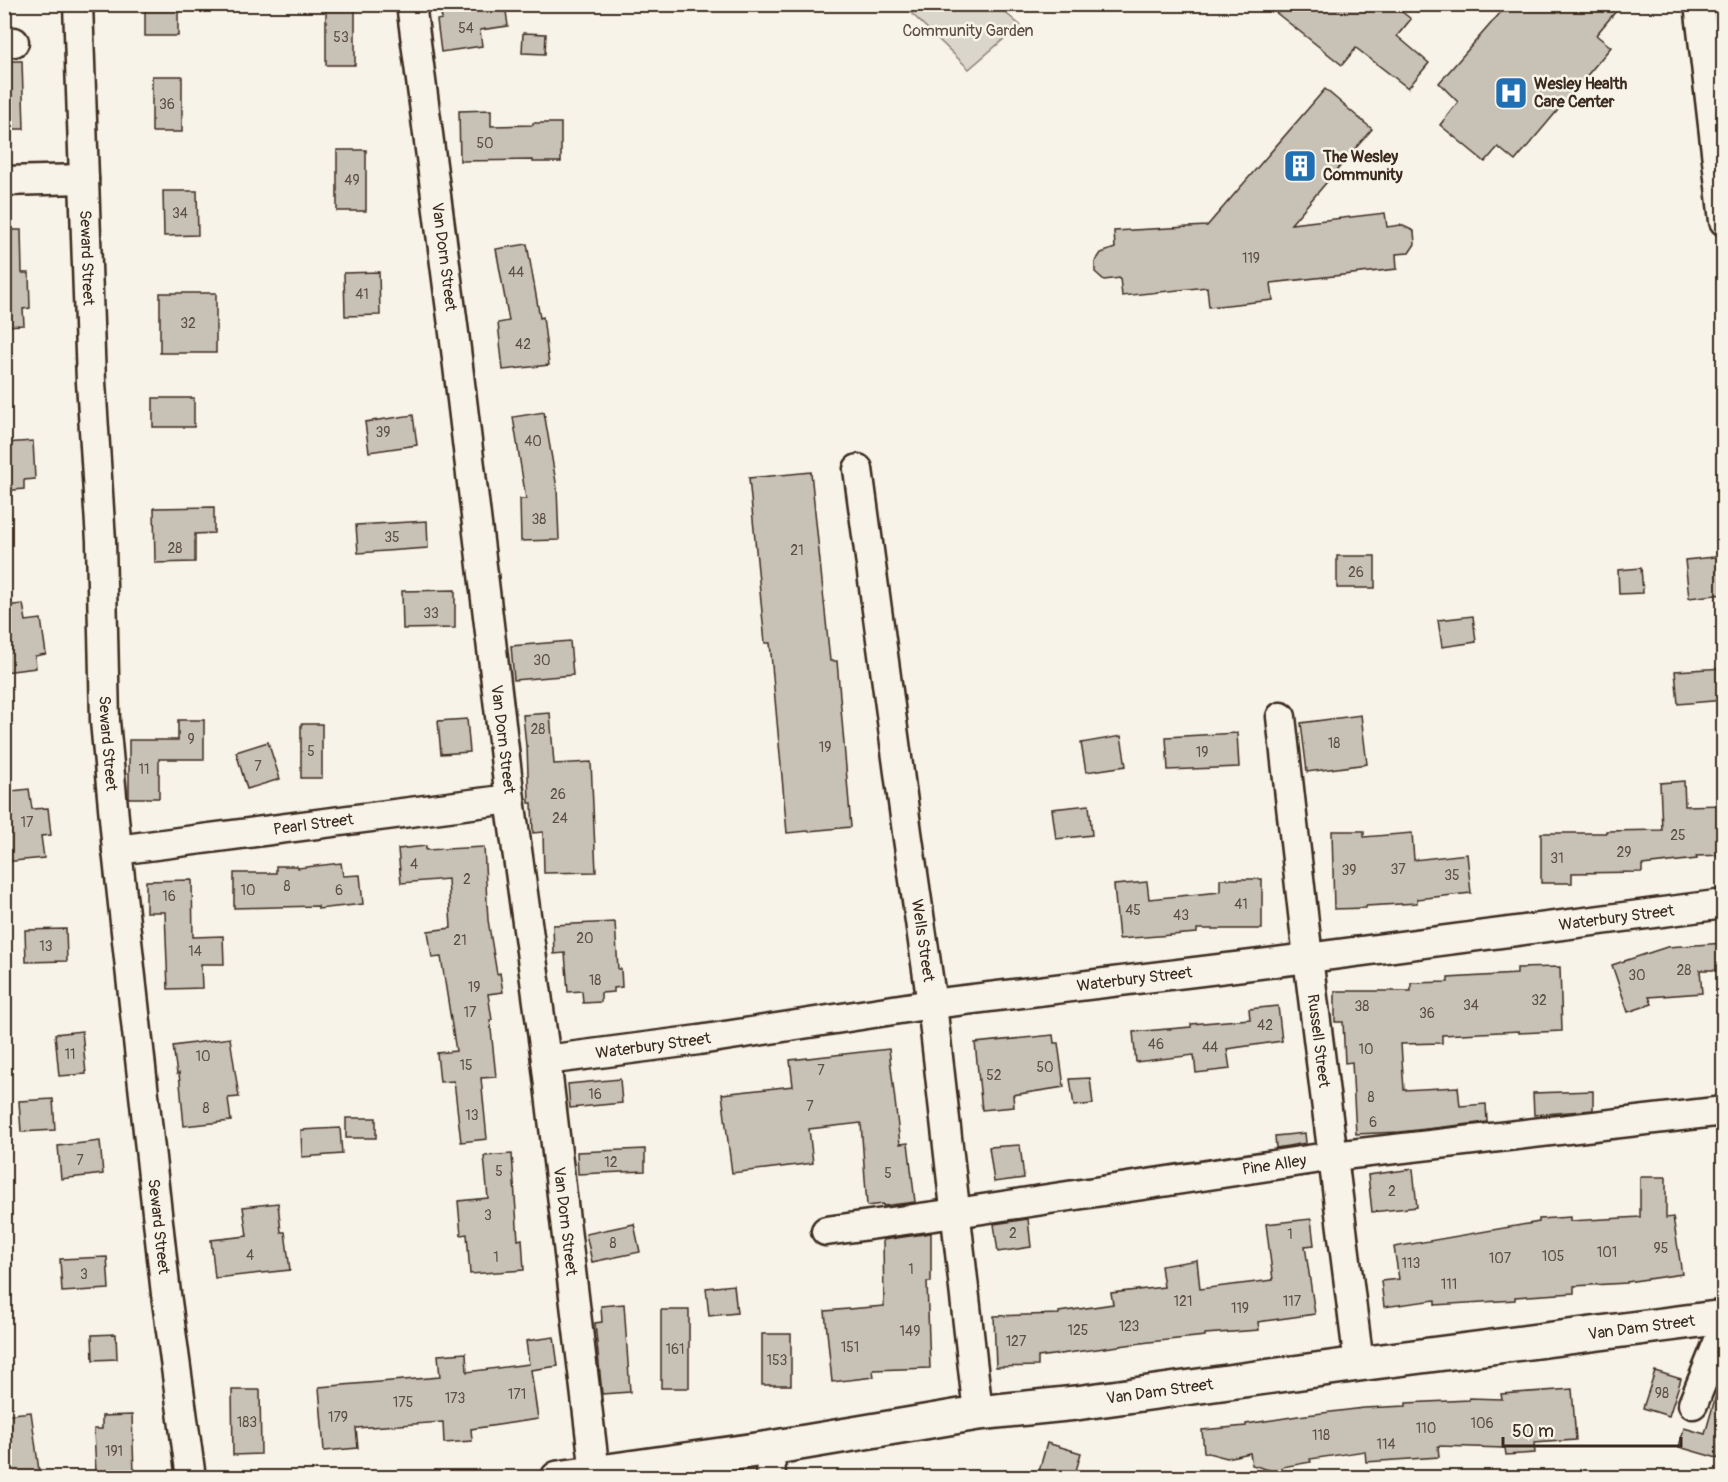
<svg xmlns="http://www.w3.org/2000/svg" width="1728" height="1482" font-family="Pangolin,sans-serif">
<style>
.green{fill:#dbd6cb;stroke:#8b8074;stroke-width:1.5}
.building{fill:#c8c1b6;stroke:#3b2a1e;stroke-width:1.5}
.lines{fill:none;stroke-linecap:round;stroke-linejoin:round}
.minor-casing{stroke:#3b2a1e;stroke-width:33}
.major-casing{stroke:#3b2a1e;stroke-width:38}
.minor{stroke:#f7f3e8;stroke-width:28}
.major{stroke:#f7f3e8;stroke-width:33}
.labels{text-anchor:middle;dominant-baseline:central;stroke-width:5;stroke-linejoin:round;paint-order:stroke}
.number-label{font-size:14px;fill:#5e5044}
.park-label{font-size:16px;fill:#5b4c41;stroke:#f7f3e8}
.poi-label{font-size:16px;font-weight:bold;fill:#3b2a1e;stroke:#f7f3e8;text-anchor:start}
.street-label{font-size:16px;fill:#3b2a1e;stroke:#f7f3e8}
</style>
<rect width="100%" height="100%" fill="#f7f3e8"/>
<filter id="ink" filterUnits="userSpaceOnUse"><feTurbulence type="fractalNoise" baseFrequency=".0167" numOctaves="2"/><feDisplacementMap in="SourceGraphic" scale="12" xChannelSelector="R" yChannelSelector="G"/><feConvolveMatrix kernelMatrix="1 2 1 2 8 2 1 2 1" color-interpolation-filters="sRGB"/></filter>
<g filter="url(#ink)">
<path class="green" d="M907,4L996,5L1020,25L969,69L906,8Z"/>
<g class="building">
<rect x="145" y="4" width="33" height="32"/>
<path d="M457,4H505L508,26L480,30L482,46L441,52L437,20L442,19L440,7Z"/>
<path d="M1265,4H1392L1411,19L1397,36L1429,63L1408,88L1356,48L1342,65Z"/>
<path d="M1508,4H1622L1596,35L1611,47L1515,161L1498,147L1485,162L1440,125L1458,102L1439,83Z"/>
<rect x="326" y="9" width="29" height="56"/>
<path d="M523,33L546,34L545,54L522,53Z"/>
<path d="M4,61H22L24,129H4Z"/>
<rect x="152" y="76" width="30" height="56"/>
<path d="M1325,89L1372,129L1291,224L1385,213L1387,227L1401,225L1414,231L1415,244L1409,253L1396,254L1397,269L1271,283L1273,300L1209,307L1207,287L1122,296L1120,278L1104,280L1095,272V262L1101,253L1115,248L1114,231L1207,226Z"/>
<path d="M491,110V126L533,125V123H561V162H533V160L460,161L459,111Z"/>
<rect x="337" y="150" width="29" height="61"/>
<path d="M163,191H197L198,235L164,236Z"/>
<path d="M4,230H21L22,273H29L30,308L23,309L24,325L4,326Z"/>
<path d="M527,244L540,318L543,317L549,365L503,370L498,323L509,321L496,249Z"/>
<path d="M379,272L380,315L345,316L344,273Z"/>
<rect x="160" y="293" width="56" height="60"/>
<rect x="153" y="398" width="41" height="29"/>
<path d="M544,412L557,488L559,540L521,541L520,499H526L513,417Z"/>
<path d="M413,415L417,445L369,452L365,422Z"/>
<path d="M33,441L35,479L24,480V489L4,491V443Z"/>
<path d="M811,472L830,661H837L851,827L787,833L770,643H765L749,478Z"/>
<path d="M214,507V533L195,534V562L155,563L154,508Z"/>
<path d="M427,521L428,548L358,553L356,525Z"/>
<rect x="1337" y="556" width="38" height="32"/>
<path d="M1724,556V594L1689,598L1685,560Z"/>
<path d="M1641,568L1643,593L1619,594L1618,570Z"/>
<path d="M455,590V628L403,629L402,591Z"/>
<path d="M23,604L26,621L41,619L46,654L35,656L36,668L4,672V606Z"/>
<path d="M1473,616L1476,642L1442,647L1438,620Z"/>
<path d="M570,641L573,675L514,680L511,646Z"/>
<path d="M1724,668V700L1678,704L1675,671Z"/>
<path d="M550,713L554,764L591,762L596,872L544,873L543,832L533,833L532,803H529L527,746H526L523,715Z"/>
<path d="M1361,715L1367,764L1307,772L1301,723Z"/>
<path d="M467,719L470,752L441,754L438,721Z"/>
<path d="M178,720H204V759H159V798H129V740H178Z"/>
<rect x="301" y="724" width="21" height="54"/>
<path d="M1237,733L1239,767L1168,770L1166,737Z"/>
<path d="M1121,736L1126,766L1086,772L1081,743Z"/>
<path d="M268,742L280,779L247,789L236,752Z"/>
<path d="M1684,781L1685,806L1724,805V855L1696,856L1697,859L1642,865V872L1572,873V883H1541V833H1606V831L1662,830L1660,783Z"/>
<path d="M29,789L32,809L48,808L51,835L41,836L44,858L4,862V792Z"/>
<path d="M1089,805L1092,835L1056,839L1052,809Z"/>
<path d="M1332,831H1364V837L1412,833L1414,860L1467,854L1471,893L1417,899V903L1366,906V908L1334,909Z"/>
<path d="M426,846V850L484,847L488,920L497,974L500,973L503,992L488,994L492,1020H490L496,1077L481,1078L487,1139L461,1142L454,1081L440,1082L437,1053L456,1051L441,957L432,958L428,931L451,928L448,879L401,883L398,849Z"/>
<path d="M341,863L343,876L360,875L363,904L318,909V906L234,908V873H276V866H297L298,868Z"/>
<path d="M1220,879H1262V929H1197V933L1119,939L1114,885L1147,882L1149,899L1220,892Z"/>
<path d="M192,880L193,937L223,936L224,964H201L202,988L168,989L165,912H146V881Z"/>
<path d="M615,922L618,969H621L622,987L614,988V992L601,993V1002L583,1003L582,991L568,992L565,953L554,954L553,925Z"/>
<path d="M66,929L67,961L26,962L25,930Z"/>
<path d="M1724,943V970H1700L1702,993L1649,997L1652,1004L1628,1012L1612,965L1667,947Z"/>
<path d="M1560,967L1562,1031L1519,1033V1031L1442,1035V1043L1401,1044L1404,1090L1458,1087L1460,1106L1486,1104L1487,1122L1400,1132L1356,1134L1352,1062L1345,1063L1343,1022H1335V991H1411V983L1448,982V978L1517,974V968Z"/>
<path d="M1278,1006L1282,1041L1227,1049L1230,1069L1196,1073L1194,1055L1136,1062L1133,1032L1191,1027V1024L1250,1019L1249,1009Z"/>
<path d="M82,1031L86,1074L59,1076L55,1034Z"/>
<path d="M1053,1035L1054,1043H1058L1064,1087L1013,1095L1014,1107L982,1110L975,1043Z"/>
<path d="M230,1038L239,1097L228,1098L231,1121L184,1126L179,1073L177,1074L173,1046Z"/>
<path d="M889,1049L900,1144L908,1143L915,1202L883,1206V1204L867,1206L861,1123L809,1129L813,1163L732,1173L722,1094L793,1086L790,1060Z"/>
<path d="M1090,1078L1093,1104L1074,1106L1070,1079Z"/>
<path d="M620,1079L622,1103L570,1108L568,1084Z"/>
<path d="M1593,1091V1110L1534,1115L1533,1093Z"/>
<path d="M53,1099L55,1130L21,1132L19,1101Z"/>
<rect x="346" y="1118" width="30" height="20"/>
<path d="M340,1128L342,1154L302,1157L301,1130Z"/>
<path d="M1305,1133L1306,1143L1276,1148L1275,1136Z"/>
<path d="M100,1141L103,1174L61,1179L58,1146Z"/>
<path d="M1020,1145L1024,1178L994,1182L989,1147Z"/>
<path d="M645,1149V1171L578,1174L577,1152Z"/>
<path d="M512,1154L518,1240L522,1239L524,1270L470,1274L467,1234L461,1235L458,1201L488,1198L484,1156Z"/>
<path d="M1413,1169L1417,1207L1372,1212L1368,1175Z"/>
<path d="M1640,1177H1666V1218L1673,1217L1682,1274L1627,1282V1283L1574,1286V1293L1515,1297V1300L1435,1305V1300L1384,1307L1381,1281L1399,1279L1394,1247L1539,1222V1219L1570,1217V1221L1640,1217Z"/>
<path d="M278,1203L281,1232H285L290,1270L215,1278L211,1240L247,1236L243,1207Z"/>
<path d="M1028,1219L1031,1247L998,1252L994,1224Z"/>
<path d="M1311,1219L1314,1245L1305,1246L1315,1314L1258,1322L1259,1330L1205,1334V1336L1149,1342L1038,1357V1366L996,1367L994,1316L1059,1314V1312L1113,1304L1111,1293L1164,1287L1161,1266L1197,1260L1200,1289L1273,1280L1266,1224Z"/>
<path d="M634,1224L640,1252L592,1262L586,1234Z"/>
<path d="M931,1233V1282H927L930,1368L873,1370L874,1377L832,1382L825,1311L884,1306L883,1240Z"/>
<path d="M107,1257L109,1289L62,1292L60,1259Z"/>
<path d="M734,1285L737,1313L709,1316L706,1288Z"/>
<path d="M624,1304L630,1392L602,1394L595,1323L602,1322L601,1306Z"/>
<rect x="661" y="1310" width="28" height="78"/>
<path d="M116,1334L117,1359L93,1360L92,1335Z"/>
<rect x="762" y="1334" width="29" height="51"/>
<path d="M554,1337L558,1366L531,1370L538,1419L471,1429L472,1441L444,1443L443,1422L356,1428L358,1448L324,1451L319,1387L440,1377L438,1355L466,1353L467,1372L529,1364L526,1341Z"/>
<path d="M1655,1371L1681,1379L1669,1416L1643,1408Z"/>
<path d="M1718,1388L1724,1389V1460L1679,1447L1684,1428L1705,1434Z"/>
<path d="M1572,1389L1576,1440L1534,1443L1535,1453L1506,1455L1505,1448L1438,1446L1439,1457L1366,1462L1365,1451L1310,1459L1311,1462L1282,1467L1283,1474L1252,1465L1250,1453L1227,1458L1204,1452L1202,1430L1246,1426V1424L1298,1416L1364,1408L1406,1406V1403L1469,1400V1398L1502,1399L1501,1394Z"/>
<path d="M232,1390H260L261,1454L233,1455Z"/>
<path d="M31,1412L40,1478H4V1415Z"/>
<path d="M132,1415L134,1473L96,1474L94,1429H102V1416Z"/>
<path d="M1047,1443L1081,1453L1074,1478H1037Z"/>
</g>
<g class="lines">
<g class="minor-casing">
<g id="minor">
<path id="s1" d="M78,4L91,382L101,541L105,721L117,850L166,1294L191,1478"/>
<path id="s2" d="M411,4L454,333L510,799L546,1060L595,1473"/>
<path d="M1699,4L1724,221"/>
<path d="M4,42H14"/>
<path d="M4,181L84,179"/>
<path id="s3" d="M858,469L907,832L932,1004L978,1413"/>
<path id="s4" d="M1281,717L1308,958L1359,1364"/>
<path id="s5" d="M117,850L510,799"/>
<path id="s6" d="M546,1060L699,1040L932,1004L1308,958L1724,904"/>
<path id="s7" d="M826,1231L956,1213L1334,1156L1724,1111"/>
<path d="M1693,1404L1724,1328"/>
<path d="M770,1448L771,1478"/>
</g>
</g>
<g class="major-casing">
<g id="major">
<path id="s8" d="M558,1478L770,1448L978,1413L1076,1403L1359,1364L1724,1317"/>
</g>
</g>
<use href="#minor" class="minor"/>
<use href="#major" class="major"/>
</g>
</g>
<defs>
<g id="hospital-square" transform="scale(1.725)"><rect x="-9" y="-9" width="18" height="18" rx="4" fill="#1f6fb2" stroke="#f7f3e8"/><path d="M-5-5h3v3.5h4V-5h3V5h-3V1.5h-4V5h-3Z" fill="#fff"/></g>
<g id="building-square" transform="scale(1.725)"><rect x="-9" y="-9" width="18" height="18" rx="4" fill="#1f6fb2" stroke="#f7f3e8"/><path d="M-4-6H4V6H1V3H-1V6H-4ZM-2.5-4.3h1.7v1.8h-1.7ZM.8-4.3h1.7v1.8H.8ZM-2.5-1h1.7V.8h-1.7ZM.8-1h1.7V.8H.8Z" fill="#fff"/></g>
</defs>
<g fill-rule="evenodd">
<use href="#hospital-square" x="1511" y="93"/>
<use href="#building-square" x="1300" y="166"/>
</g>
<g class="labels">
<g class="number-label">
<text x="466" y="28">54</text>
<text x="341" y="37">53</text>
<text x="167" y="104">36</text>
<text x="485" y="143">50</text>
<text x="352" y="180">49</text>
<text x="180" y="213">34</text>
<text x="1251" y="258">119</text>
<text x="516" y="272">44</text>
<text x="362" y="294">41</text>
<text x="188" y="323">32</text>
<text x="523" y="344">42</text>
<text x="383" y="432">39</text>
<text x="533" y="441">40</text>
<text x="539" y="519">38</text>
<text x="392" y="537">35</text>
<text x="175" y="548">28</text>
<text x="797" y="550">21</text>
<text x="1356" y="572">26</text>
<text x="431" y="613">33</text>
<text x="542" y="660">30</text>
<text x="538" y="729">28</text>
<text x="191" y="739">9</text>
<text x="1334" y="743">18</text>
<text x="825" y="747">19</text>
<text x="311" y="751">5</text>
<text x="1202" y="752">19</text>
<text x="258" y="766">7</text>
<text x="144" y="769">11</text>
<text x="558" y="794">26</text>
<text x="560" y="818">24</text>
<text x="27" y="822">17</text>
<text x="1678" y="835">25</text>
<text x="1624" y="852">29</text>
<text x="1557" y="858">31</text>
<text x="414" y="864">4</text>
<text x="1398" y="869">37</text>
<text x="1349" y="870">39</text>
<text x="1452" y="875">35</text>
<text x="467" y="879">2</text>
<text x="287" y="886">8</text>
<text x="248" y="890">10</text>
<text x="339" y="890">6</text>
<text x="169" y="896">16</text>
<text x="1241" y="904">41</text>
<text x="1133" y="910">45</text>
<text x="1181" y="915">43</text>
<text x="585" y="938">20</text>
<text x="460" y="940">21</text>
<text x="46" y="946">13</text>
<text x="195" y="951">14</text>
<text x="1684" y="970">28</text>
<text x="1637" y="975">30</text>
<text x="595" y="980">18</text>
<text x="474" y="987">19</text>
<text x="1539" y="1000">32</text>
<text x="1471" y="1005">34</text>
<text x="1362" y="1006">38</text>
<text x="470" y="1012">17</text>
<text x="1427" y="1013">36</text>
<text x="1265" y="1025">42</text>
<text x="1156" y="1044">46</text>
<text x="1210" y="1047">44</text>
<text x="1366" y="1049">10</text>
<text x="70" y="1054">11</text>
<text x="203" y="1056">10</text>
<text x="466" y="1065">15</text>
<text x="1045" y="1067">50</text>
<text x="821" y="1070">7</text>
<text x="994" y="1075">52</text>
<text x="595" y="1094">16</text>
<text x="1371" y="1097">8</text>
<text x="810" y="1106">7</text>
<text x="206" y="1108">8</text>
<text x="472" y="1115">13</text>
<text x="1373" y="1122">6</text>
<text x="80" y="1160">7</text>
<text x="611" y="1162">12</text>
<text x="499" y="1171">5</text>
<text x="888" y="1173">5</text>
<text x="1392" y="1191">2</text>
<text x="488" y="1215">3</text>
<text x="1013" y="1233">2</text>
<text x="1290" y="1234">1</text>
<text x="613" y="1243">8</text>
<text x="1661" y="1248">95</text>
<text x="1607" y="1252">101</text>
<text x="250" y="1255">4</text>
<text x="1553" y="1256">105</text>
<text x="496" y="1257">1</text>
<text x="1500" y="1258">107</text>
<text x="1411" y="1263">113</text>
<text x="911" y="1269">1</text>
<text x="84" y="1274">3</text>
<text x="1449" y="1284">111</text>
<text x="1183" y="1301">121</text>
<text x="1292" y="1301">117</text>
<text x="1240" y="1308">119</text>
<text x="1129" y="1326">123</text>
<text x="1078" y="1330">125</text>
<text x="910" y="1331">149</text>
<text x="1016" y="1341">127</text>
<text x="850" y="1347">151</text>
<text x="675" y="1349">161</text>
<text x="777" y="1360">153</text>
<text x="1662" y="1393">98</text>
<text x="517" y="1394">171</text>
<text x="455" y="1398">173</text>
<text x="403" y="1402">175</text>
<text x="338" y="1417">179</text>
<text x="247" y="1422">183</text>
<text x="1482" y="1423">106</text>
<text x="1426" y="1428">110</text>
<text x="1321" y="1435">118</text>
<text x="1386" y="1444">114</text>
<text x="114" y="1451">191</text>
</g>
<g class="park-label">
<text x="968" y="31">Community Garden</text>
</g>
<g class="poi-label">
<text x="1534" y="84">Wesley Health<tspan x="1534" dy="18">Care Center</tspan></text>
<text x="1323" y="157">The Wesley<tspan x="1323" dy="18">Community</tspan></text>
</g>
<g class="street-label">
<text stroke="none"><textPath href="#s2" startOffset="255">Van Dorn Street</textPath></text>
<text stroke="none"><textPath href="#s1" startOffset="254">Seward Street</textPath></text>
<text stroke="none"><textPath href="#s2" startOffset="741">Van Dorn Street</textPath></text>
<text stroke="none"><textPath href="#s1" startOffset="740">Seward Street</textPath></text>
<text stroke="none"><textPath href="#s5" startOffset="198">Pearl Street</textPath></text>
<text stroke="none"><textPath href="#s6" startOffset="1080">Waterbury Street</textPath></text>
<text stroke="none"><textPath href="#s3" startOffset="476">Wells Street</textPath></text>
<text stroke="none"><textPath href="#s6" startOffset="594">Waterbury Street</textPath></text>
<text stroke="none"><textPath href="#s4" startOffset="326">Russell Street</textPath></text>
<text stroke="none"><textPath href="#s6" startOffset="108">Waterbury Street</textPath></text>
<text stroke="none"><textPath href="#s7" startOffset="453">Pine Alley</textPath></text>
<text stroke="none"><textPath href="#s2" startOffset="1227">Van Dorn Street</textPath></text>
<text stroke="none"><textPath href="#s1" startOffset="1226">Seward Street</textPath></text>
<text stroke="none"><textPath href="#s8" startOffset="1094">Van Dam Street</textPath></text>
<text stroke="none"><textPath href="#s8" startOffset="608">Van Dam Street</textPath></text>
</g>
</g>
<rect width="1728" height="1482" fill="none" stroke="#f7f3e8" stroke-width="24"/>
<rect x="12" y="12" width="1704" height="1458" fill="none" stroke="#3b2a1e" stroke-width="2" filter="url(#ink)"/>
<path d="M1503 1437v9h178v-9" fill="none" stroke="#3b2a1e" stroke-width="3"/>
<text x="1512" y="1437" font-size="18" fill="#3b2a1e" stroke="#f7f3e8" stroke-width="4.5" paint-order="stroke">50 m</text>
</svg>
